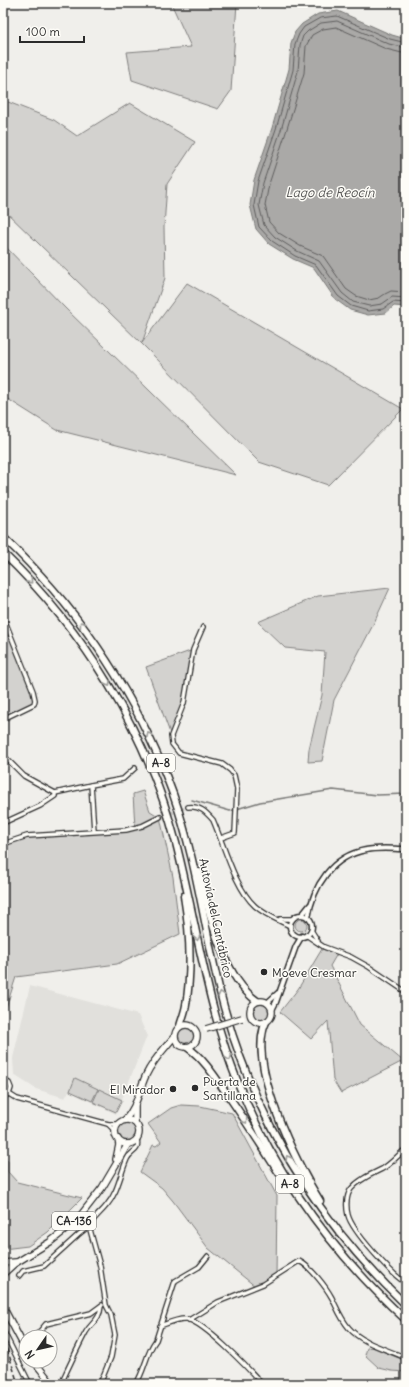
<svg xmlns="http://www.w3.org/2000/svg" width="409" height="1387" font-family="Delius,sans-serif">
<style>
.built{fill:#e1e0dc}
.green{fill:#d3d2cf;stroke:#7f7e7d}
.water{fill:#aaa9a7;stroke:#777775}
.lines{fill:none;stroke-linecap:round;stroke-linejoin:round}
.shore{stroke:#5e5d5d;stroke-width:1}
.stream{stroke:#777775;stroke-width:1.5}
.minor-tunnel{stroke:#c9c8c5;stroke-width:3.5;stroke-dasharray:3.5 2;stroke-linecap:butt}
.minor-casing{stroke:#2b2b2b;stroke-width:6}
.tertiary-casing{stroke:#2b2b2b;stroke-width:7}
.primary-casing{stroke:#2b2b2b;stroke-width:8}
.trunk-casing{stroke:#2b2b2b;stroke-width:8}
.motorway-casing{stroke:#2b2b2b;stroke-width:9}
.minor{stroke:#fdfcf7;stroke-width:3.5}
.tertiary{stroke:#fdfcf7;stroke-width:4}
.primary{stroke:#fdfcf7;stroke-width:5.5}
.trunk{stroke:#fdfcf7;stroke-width:5.5}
.motorway{stroke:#fdfcf7;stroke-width:6}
.rail{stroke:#2b2b2b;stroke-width:1.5;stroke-dasharray:6 3;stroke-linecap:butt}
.primary-bridge-casing{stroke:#2b2b2b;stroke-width:8;stroke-linecap:butt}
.primary-bridge{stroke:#fdfcf7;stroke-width:5.5}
.oneway{stroke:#9e9e9b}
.poi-dot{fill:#2b2b2b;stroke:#fdfcf7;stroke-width:1.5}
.labels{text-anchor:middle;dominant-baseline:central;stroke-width:3;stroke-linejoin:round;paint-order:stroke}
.shield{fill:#fdfcf7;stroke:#6a6a68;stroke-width:1}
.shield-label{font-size:11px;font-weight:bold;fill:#2b2b2b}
.street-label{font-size:12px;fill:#2b2b2b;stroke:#fdfcf7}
.poi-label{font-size:12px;fill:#2b2b2b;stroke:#fdfcf7;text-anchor:start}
.water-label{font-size:13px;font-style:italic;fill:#575756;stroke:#fdfcf7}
</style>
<rect width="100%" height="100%" fill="#f0efeb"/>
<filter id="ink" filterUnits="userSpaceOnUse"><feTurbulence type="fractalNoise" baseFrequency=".025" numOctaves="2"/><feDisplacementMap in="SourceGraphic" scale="8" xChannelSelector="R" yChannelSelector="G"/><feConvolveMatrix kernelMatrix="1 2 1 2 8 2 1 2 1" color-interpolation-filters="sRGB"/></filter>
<g filter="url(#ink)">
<path class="built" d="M30,986L138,1015L147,1036L116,1114L69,1091L65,1098L36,1089L14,1075L13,1058Z"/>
<g class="green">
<path d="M171,3H237L231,91L218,109L132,80L127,52L191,47Z"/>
<path d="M3,100L54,120L77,136L130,103L195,142L167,184L164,227L165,278L142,343L187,283L403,409L328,485L259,462L142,344L3,209Z"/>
<path d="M3,244L65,308L236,475L57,430L3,396Z"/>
<path d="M390,588L373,625L334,700L322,761L308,762L309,749L322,695L325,652L285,648L258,622L318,596Z"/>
<path d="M10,638L35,700L34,704L3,718V641Z"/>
<path d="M193,650L184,703L171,736L146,667Z"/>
<path d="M143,791L150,811L160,817L173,877L180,934L117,964L16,977L3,1017V844L27,836L135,827L133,794Z"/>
<circle cx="301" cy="925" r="6"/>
<path d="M322,949L337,954L330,966L360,1025L403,1061L341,1093L333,1080L328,1021L311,1039L280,1012L298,989Z"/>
<circle cx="261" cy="1012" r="8"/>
<circle cx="186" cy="1036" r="8"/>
<path d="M75,1078L98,1089L92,1101L70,1091Z"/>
<path d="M99,1089L122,1100L116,1112L93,1102Z"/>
<path d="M181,1105L200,1106L232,1113L277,1196L276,1277L256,1287L208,1248L173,1201L162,1188L140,1172L153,1145L156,1146L161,1142L148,1124L171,1108Z"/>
<circle cx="127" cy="1132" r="9"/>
<path d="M3,1156L8,1160V1172L17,1182L82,1198L48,1232L28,1246L3,1249Z"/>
<path d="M372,1347L406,1361V1372L392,1371L379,1368L365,1355L367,1348Z"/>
</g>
<path class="water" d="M338,11L392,35L406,39V307L394,306L386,313L368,315L350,310L335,299L314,268L293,259L269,244L256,229L250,205L254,180L272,128L289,69L291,43L295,32L302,24L318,14Z"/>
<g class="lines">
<g class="shore">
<path d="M406,43L390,39L337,16L320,18L304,27L299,34L295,44L293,70L276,129L258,181L254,205L259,227L272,241L295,256L316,265L338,296L351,306L368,311L383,309L393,302L406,303"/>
<path d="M406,48L389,44L337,21L321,23L308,31L303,36L300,45L298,71L281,130L263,183L259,205L264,225L275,237L297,251L319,261L342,293L353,302L369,306L382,304L392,297L406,298"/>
<path d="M406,54L386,49L336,27L323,29L312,35L306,46L304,73L286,132L269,184L265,205L269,222L279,233L300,246L323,256L346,289L356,296L369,300L379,298L385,294L391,291L406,292"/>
</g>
<path class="stream" d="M192,800L230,811L260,802L333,790L377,795L406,794"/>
<path class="minor-tunnel" d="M160,817L188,807"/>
<g class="minor-casing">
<g id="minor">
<path d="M3,616L33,691L35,700L34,704L3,719"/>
<path d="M203,627L193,650L184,703L171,736L172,744L179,753L222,764L230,770L234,775L237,789L235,833L221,838"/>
<path d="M3,755L24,776L55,793V796L40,806L3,823"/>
<path d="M55,793L91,785"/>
<path d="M188,807C199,805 206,812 213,820C224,845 235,888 255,906C265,915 278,920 290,926"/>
<path d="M94,831L91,785L123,779L135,768"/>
<path d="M3,844L27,836L126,830L142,826L160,817"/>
<path d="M280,919H293"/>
<path d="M311,930L318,941"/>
<path d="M306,935L324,947L351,957L369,967L406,992"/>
<path d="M3,1080L9,1083L11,1088L9,1094L3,1097"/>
<path d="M9,1094L17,1099L108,1124H118"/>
<path d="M108,1124L115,1131"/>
<path d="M406,1149C398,1155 391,1164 382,1169C372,1174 359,1179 351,1189C346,1196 346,1207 348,1215C352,1231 392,1275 406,1283"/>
<path d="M19,1276L23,1271L44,1266L78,1235L89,1226"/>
<path d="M189,1320L218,1302L263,1284L299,1261C310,1266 326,1287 332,1298C337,1308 341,1319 349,1328C363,1344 387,1349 406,1358"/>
<path d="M160,1326C168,1323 178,1318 187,1319C205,1323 249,1369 262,1384"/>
<path d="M3,1330L30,1384"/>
<path d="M35,1337L46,1324L91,1313L102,1305"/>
<path d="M64,1384V1377C71,1362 78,1347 86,1332C92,1322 100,1320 101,1306"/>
<path d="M100,1384L111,1357L115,1335L111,1315L106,1305L100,1266L89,1226C95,1216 100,1214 107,1205C118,1192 120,1175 127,1159C131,1150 140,1153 137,1139"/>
<path d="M136,1384C145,1370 146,1353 156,1340L175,1281L199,1267L208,1256"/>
</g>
</g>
<g class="tertiary-casing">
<g id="tertiary">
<path d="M302,915L310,905"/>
<circle cx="301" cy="926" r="11"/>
<path d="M308,918C313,886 332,856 366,850C379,847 393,849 406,849"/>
<path d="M267,1003L278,993"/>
<path d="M272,1010L276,1002L296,946L302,936"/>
</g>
</g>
<g class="primary-casing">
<g id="primary">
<circle cx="261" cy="1012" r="11"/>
<circle cx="186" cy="1036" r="11"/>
<circle cx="127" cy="1132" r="12"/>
<path d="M125,1120C137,1107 139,1090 146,1075C153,1060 164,1049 174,1037"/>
<path d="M135,1122V1104"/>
<path d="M116,1159L119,1145L118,1139"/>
<path d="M3,1263L16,1262"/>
<path d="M3,1274L14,1264L50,1242L69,1227L81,1215L102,1188L128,1144"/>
</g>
</g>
<g class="trunk-casing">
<g id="trunk">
<path d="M3,1307L26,1350"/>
<path d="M34,1361L52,1384"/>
</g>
</g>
<g class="motorway-casing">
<g id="motorway">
<path d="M3,537C79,609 137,695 173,794C196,858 204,926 220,992C251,1114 315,1218 406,1305"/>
<path d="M3,553C85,632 147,732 176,843C197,925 206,1004 238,1083C275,1174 334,1254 406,1320"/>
<path d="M199,872C209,912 222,976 257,1001"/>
<path d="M266,1022C246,1063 297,1165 320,1201"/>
<path d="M180,1026C182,1019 185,1012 186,1005C192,969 190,932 184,896"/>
<path d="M187,1047C203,1058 214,1075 225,1091C244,1118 261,1145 279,1173"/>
</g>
</g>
<use href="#minor" class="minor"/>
<use href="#tertiary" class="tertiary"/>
<use href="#primary" class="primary"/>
<use href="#trunk" class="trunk"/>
<use href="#motorway" class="motorway"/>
<path class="rail" d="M3,1340L10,1358L18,1384"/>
<g class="primary-bridge-casing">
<path id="primary-bridge" d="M206,1029L242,1018"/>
</g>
<use href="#primary-bridge" class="primary-bridge"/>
</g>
<defs><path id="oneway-chevron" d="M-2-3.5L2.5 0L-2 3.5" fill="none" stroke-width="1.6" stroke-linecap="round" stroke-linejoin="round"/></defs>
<g class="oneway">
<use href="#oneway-chevron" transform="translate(30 581) rotate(48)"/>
<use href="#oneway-chevron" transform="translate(82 624) rotate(-127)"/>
<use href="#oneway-chevron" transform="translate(108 684) rotate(60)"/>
<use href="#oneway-chevron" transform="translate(149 735) rotate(-116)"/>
<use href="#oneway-chevron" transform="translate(197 938) rotate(79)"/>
<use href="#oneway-chevron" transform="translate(221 994) rotate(-104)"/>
<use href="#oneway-chevron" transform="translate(229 1058) rotate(70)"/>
<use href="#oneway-chevron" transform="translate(245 1121) rotate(57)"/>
<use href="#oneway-chevron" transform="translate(288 1158) rotate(-120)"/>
</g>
</g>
<g class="poi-dot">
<circle cx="264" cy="972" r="4"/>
<circle cx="195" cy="1088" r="4"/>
<circle cx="173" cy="1089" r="4"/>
</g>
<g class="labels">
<g class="shield">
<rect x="147" y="754" width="28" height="18" rx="3"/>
<rect x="276" y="1175" width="28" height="18" rx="3"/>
<rect x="52" y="1212" width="44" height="18" rx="3"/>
</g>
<g class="shield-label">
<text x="161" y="763">A-8</text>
<text x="290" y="1184">A-8</text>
<text x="74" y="1221">CA-136</text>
</g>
<g class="street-label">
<text transform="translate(216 918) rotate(78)">Autovía del Cantábrico</text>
</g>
<g class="poi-label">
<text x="272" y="972">Moeve Cresmar</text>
<text x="203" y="1081">Puerta de<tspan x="203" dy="14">Santillana</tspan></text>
<text x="165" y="1089" text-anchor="end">El Mirador</text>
</g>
<g class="water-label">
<text x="330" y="192">Lago de Reocín</text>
</g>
</g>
<rect width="409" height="1387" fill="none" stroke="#fdfcf7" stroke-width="16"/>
<rect x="8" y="8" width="393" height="1371" fill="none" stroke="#2b2b2b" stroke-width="1.5" filter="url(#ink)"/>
<g transform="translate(38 1349) rotate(236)"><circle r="19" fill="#fdfcf7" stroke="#a9a8a5"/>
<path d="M0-3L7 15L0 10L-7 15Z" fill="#2b2b2b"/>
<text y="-6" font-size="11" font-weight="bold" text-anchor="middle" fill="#2b2b2b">N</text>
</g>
<path d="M20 36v6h64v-6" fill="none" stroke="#2b2b2b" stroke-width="2"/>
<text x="26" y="36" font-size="12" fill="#2b2b2b" stroke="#fdfcf7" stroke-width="3" paint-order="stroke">100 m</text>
</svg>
